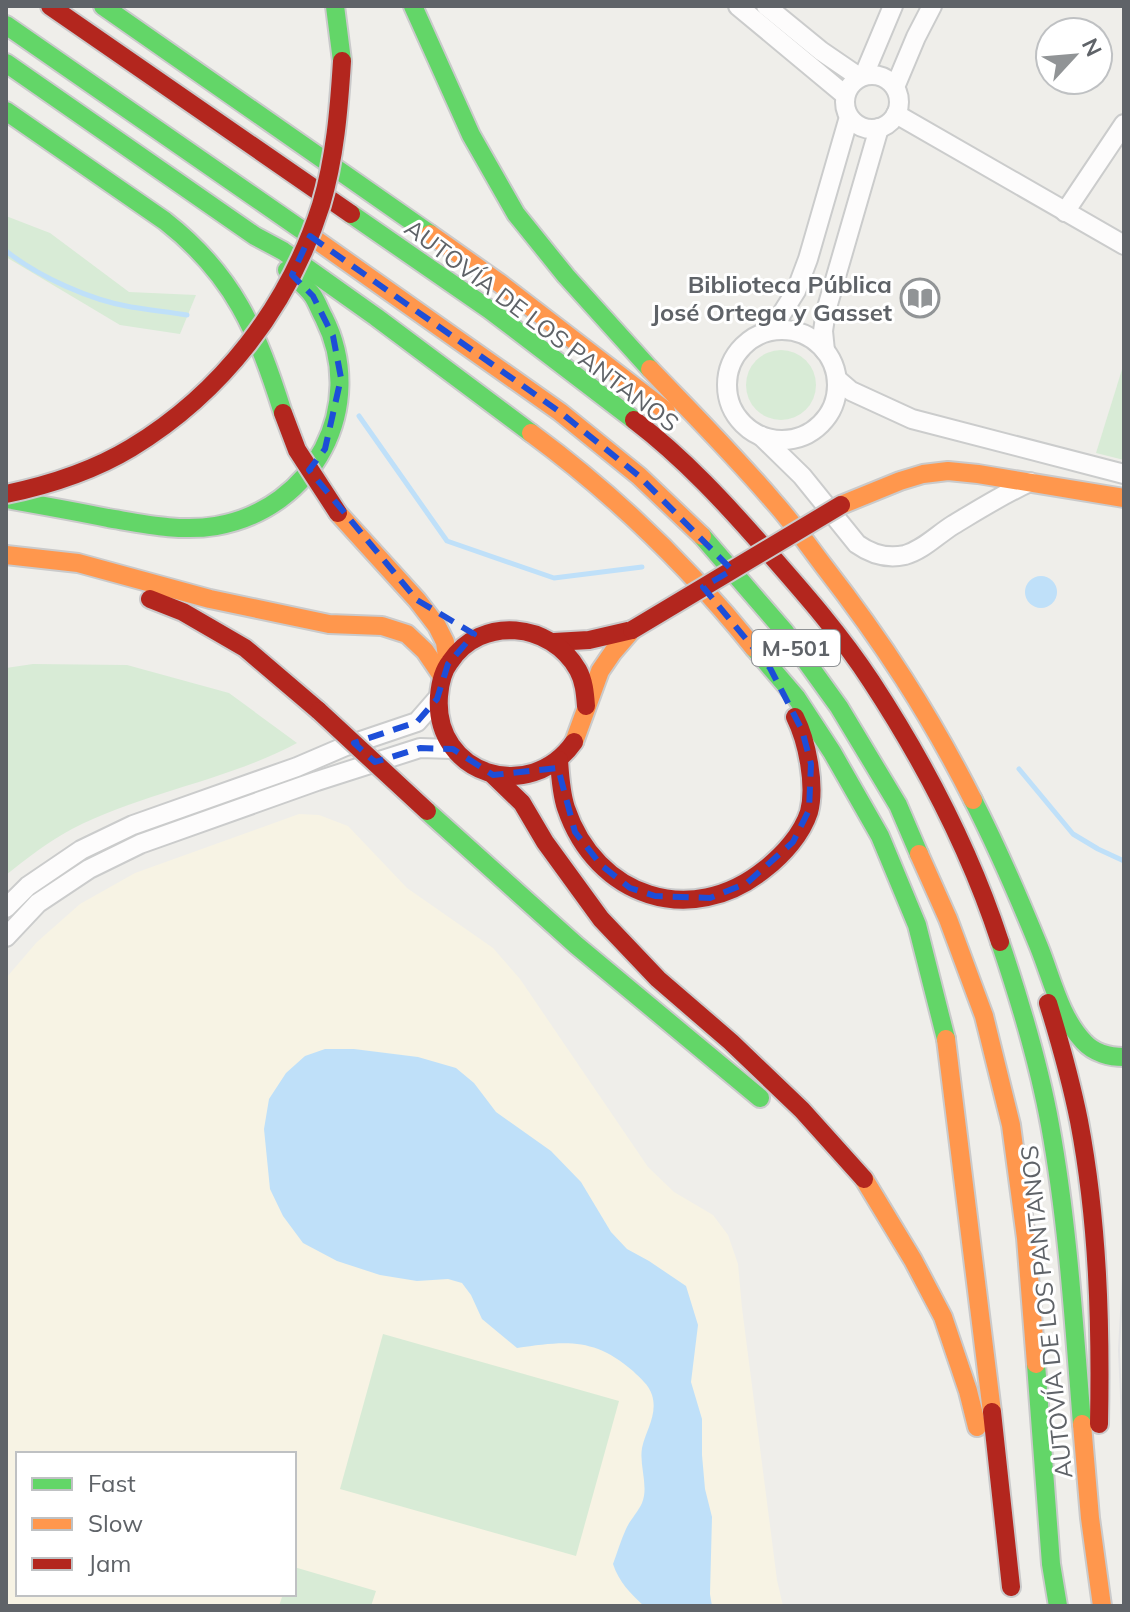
<svg xmlns="http://www.w3.org/2000/svg" width="1130" height="1612" font-family="Mulish,sans-serif">
<style>
.commercial{fill:#f7f3e4;fill-rule:evenodd}
.green{fill:#d8ebd6}
.water{fill:#bfe0f9}
.lines{fill:none;stroke-linecap:round;stroke-linejoin:round}
.stream{stroke:#bfe0f9;stroke-width:5}
.street-casing{stroke:#cbcccc;stroke-width:22}
.fast-casing{stroke:#cacacb;stroke-width:22}
.slow-casing{stroke:#cacacb;stroke-width:22}
.jam-casing{stroke:#cacacb;stroke-width:22}
.street{stroke:#fdfcfc;stroke-width:18}
.fast{stroke:#63d668;stroke-width:18}
.slow{stroke:#ff974d;stroke-width:18}
.jam{stroke:#b3261e;stroke-width:18}
.tram{stroke:#e4e4e4;stroke-width:2}
.jam-bridge-casing{stroke:#cacacb;stroke-width:22;stroke-linecap:butt}
.jam-bridge{stroke:#b3261e;stroke-width:18}
.marked{fill:none;stroke:#1d4ed8;stroke-width:6;stroke-dasharray:16 10;stroke-linejoin:round}
.labels{text-anchor:middle;dominant-baseline:central;stroke-width:6;stroke-linejoin:round;paint-order:stroke}
.shield{fill:#fff;stroke:#8f9295;stroke-width:2}
.shield-label{font-size:22px;font-weight:bold;fill:#5f6368}
.poi-label{font-size:24px;font-weight:bold;fill:#5f6368;stroke:#fff;text-anchor:end}
.street-label{font-size:24px;fill:#5f6368;stroke:#fff}
</style>
<rect width="100%" height="100%" fill="#efeeea"/>
<path class="commercial" d="M299,814L319,815L348,826L407,888L493,948L520,979L648,1167L674,1192L713,1215L728,1235L738,1264L742,1308L777,1580L783,1606H6V978L37,942L80,904L135,873ZM18,1454H294V1594H18Z"/>
<g class="green">
<path d="M6,216L50,233L129,292L196,295L180,334L120,325L6,257Z"/>
<circle cx="781" cy="385" r="35"/>
<path d="M1124,363V460L1096,453Z"/>
<path d="M33,664L127,665L229,693L297,743C226,781 144,792 72,829C48,842 27,858 6,875V668Z"/>
<path d="M383,1334L619,1401L576,1556L340,1489Z"/>
<path d="M294,1567L376,1591L371,1606H279L283,1594H294Z"/>
</g>
<g class="water">
<circle cx="1041" cy="592" r="16"/>
<path d="M325,1049H354L418,1057L456,1068L474,1083L496,1112L551,1151L581,1182L611,1232L627,1249L649,1261L686,1286L698,1325L691,1382L702,1419V1455L705,1489L712,1517L710,1594L712,1606H644C630,1593 619,1582 613,1564C617,1553 621,1540 626,1529C630,1520 638,1512 642,1503C649,1486 639,1466 642,1448C646,1430 658,1414 652,1395C649,1385 640,1378 633,1371C594,1337 565,1341 517,1348L482,1319L471,1295L462,1283L448,1279L417,1281L380,1275L337,1261L303,1243L283,1216L270,1189L264,1129L269,1099L286,1073L305,1056Z"/>
</g>
<g class="lines">
<g class="stream">
<path d="M6,251C39,277 90,300 131,307C149,310 168,312 187,315"/>
<path d="M359,416L447,541L554,578L642,567"/>
<path d="M1019,769L1073,834L1098,849L1124,861"/>
</g>
<g class="street-casing">
<g id="street">
<path d="M738,6L845,95"/>
<path d="M766,6L821,51L859,77"/>
<circle cx="872" cy="102" r="27"/>
<path d="M864,75L893,6"/>
<path d="M895,87L916,37L932,6"/>
<path d="M896,114L1124,245"/>
<path d="M1065,212L1124,124"/>
<circle cx="782" cy="385" r="55"/>
<path d="M764,332L779,318L796,291L808,259L849,117"/>
<path d="M825,351L823,331L826,311L879,128"/>
<path d="M837,379L851,391L912,419L1124,474"/>
<path d="M761,436L802,476L857,544C871,554 887,559 905,555C923,550 937,535 953,525C978,510 1003,494 1030,482"/>
<path d="M6,908L28,886L81,850L133,825L297,767L346,746L417,722L437,699"/>
<path d="M6,937L38,903L89,869L140,844L317,781L420,748L453,749"/>
</g>
</g>
<g class="fast-casing">
<g id="fast">
<path d="M103,6L430,234"/>
<path d="M335,6L342,61"/>
<path d="M413,6L471,135L516,214L566,276L650,369"/>
<path d="M6,25L312,237"/>
<path d="M6,63L255,236L283,251L376,317L531,433"/>
<path d="M6,111L165,221C234,275 257,331 283,413"/>
<path d="M351,214L490,310L634,420"/>
<path d="M6,499C40,505 74,511 108,518C144,524 180,532 216,526C314,509 368,406 324,318C320,311 317,302 313,296C306,286 295,278 287,270"/>
<path d="M702,536L785,632L839,707L898,805L919,854"/>
<path d="M754,648L796,697L832,752L880,836L917,925L946,1039"/>
<path d="M973,800C997,847 1019,898 1039,947C1052,979 1060,1017 1084,1042C1094,1053 1110,1057 1124,1057"/>
<path d="M427,811L576,945L760,1098"/>
<path d="M1000,942C1020,1001 1039,1064 1050,1125C1068,1224 1074,1324 1082,1424"/>
<path d="M1036,1364L1051,1564L1058,1606"/>
</g>
</g>
<g class="slow-casing">
<g id="slow">
<path d="M430,234L498,282L666,411"/>
<path d="M312,237L560,412L639,476L702,536"/>
<path d="M650,369C692,413 735,456 774,502C792,522 807,544 823,565C882,641 929,713 973,800"/>
<path d="M531,433C615,495 689,567 754,648"/>
<path d="M841,505L900,481L923,474L948,471L978,474L1124,498"/>
<path d="M338,513L417,600L437,626L445,642L448,664"/>
<path d="M6,555L78,563L210,599L329,624L382,626L407,634L425,651L442,676"/>
<path d="M574,742L600,671L613,652L632,630"/>
<path d="M919,854L948,919L984,1016L1011,1125L1026,1238L1036,1364"/>
<path d="M946,1039L992,1412"/>
<path d="M864,1179L913,1260L943,1317L968,1391L977,1427"/>
<path d="M1082,1424L1090,1518L1102,1606"/>
</g>
</g>
<g class="jam-casing">
<g id="jam">
<path d="M50,6L351,214"/>
<path d="M634,420C684,458 727,505 768,552C804,593 841,635 871,681C924,762 970,850 1000,942"/>
<path d="M150,599L183,612L245,648L319,711"/>
<path d="M554,642L589,640L632,630"/>
<path d="M574,742C530,805 433,775 439,696C440,684 442,672 450,662C481,615 551,622 578,670C584,681 585,693 586,706"/>
<path d="M559,760C560,776 561,793 566,808C596,897 691,929 765,869C783,855 802,834 809,812C816,785 807,741 795,717"/>
<path d="M493,775L522,803L545,842L601,919L658,979L731,1042L802,1110L864,1179"/>
<path d="M1048,1003C1060,1042 1071,1081 1079,1121C1098,1221 1101,1323 1099,1424"/>
<path d="M992,1412L1011,1587"/>
</g>
</g>
<use href="#street" class="street"/>
<use href="#fast" class="fast"/>
<use href="#slow" class="slow"/>
<use href="#jam" class="jam"/>
<path class="tram" d="M1124,1257L1119,1350L1124,1467"/>
<g class="jam-bridge-casing">
<g id="jam-bridge">
<path d="M283,413L297,450L338,513"/>
<path d="M6,494C49,485 93,471 131,448C222,393 289,306 321,205C335,158 339,109 342,61"/>
<path d="M632,630L841,505"/>
<path d="M319,711L427,811"/>
</g>
</g>
<use href="#jam-bridge" class="jam-bridge"/>
</g>
<path class="marked" d="M310,236L560,412L639,476L732,570L703,587L770,668L802,730L811,764L809,810L793,842L747,883L710,898L655,896L630,888L601,865L575,832L558,768L493,775L453,749L420,748L375,762L354,743L417,722L437,699L448,664L474,634L417,600L309,470L325,449L341,378L333,336L313,296L292,275Z"/>
<defs>
<g id="library-ring" transform="scale(2)"><circle r="9.5" fill="#fff" stroke="#919496" stroke-width="1.5"/><path d="M-6-4Q-3-5.5-.7-3.5V5Q-3 3-6 4ZM6-4Q3-5.5 .7-3.5V5Q3 3 6 4Z" fill="#919496"/></g>
</defs>
<g fill-rule="evenodd">
<use href="#library-ring" x="920" y="298"/>
</g>
<g class="labels">
<rect class="shield" x="752" y="630" width="88" height="36" rx="6"/>
<g class="shield-label">
<text x="796" y="648">M-501</text>
</g>
<g class="poi-label">
<text x="892" y="284">Biblioteca Pública<tspan x="892" dy="28">José Ortega y Gasset</tspan></text>
</g>
<g class="street-label">
<text transform="translate(542 325) rotate(37)">AUTOVÍA DE LOS PANTANOS</text>
<text transform="translate(1046 1312) rotate(-96)">AUTOVÍA DE LOS PANTANOS</text>
</g>
</g>
<rect width="1130" height="1612" fill="none" stroke="#5f6368" stroke-width="16"/>
<rect x="16" y="1452" width="280" height="144" fill="#ffffff" stroke="#bfc1c3" stroke-width="2"/>
<rect x="32" y="1478" width="40" height="12" fill="#63d668" stroke="#bfc1c3" stroke-width="2"/>
<text x="88" y="1492" font-size="24" fill="#5f6368">Fast</text>
<rect x="32" y="1518" width="40" height="12" fill="#ff974d" stroke="#bfc1c3" stroke-width="2"/>
<text x="88" y="1532" font-size="24" fill="#5f6368">Slow</text>
<rect x="32" y="1558" width="40" height="12" fill="#b3261e" stroke="#bfc1c3" stroke-width="2"/>
<text x="88" y="1572" font-size="24" fill="#5f6368">Jam</text>
<g transform="translate(1074 56) rotate(64)"><circle r="38" fill="#ffffff" stroke="#bfc1c3" stroke-width="2"/>
<path d="M0-6L14 30L0 20L-14 30Z" fill="#919496"/>
<text y="-12" font-size="22" font-weight="bold" text-anchor="middle" fill="#5f6368">N</text>
</g>
</svg>
